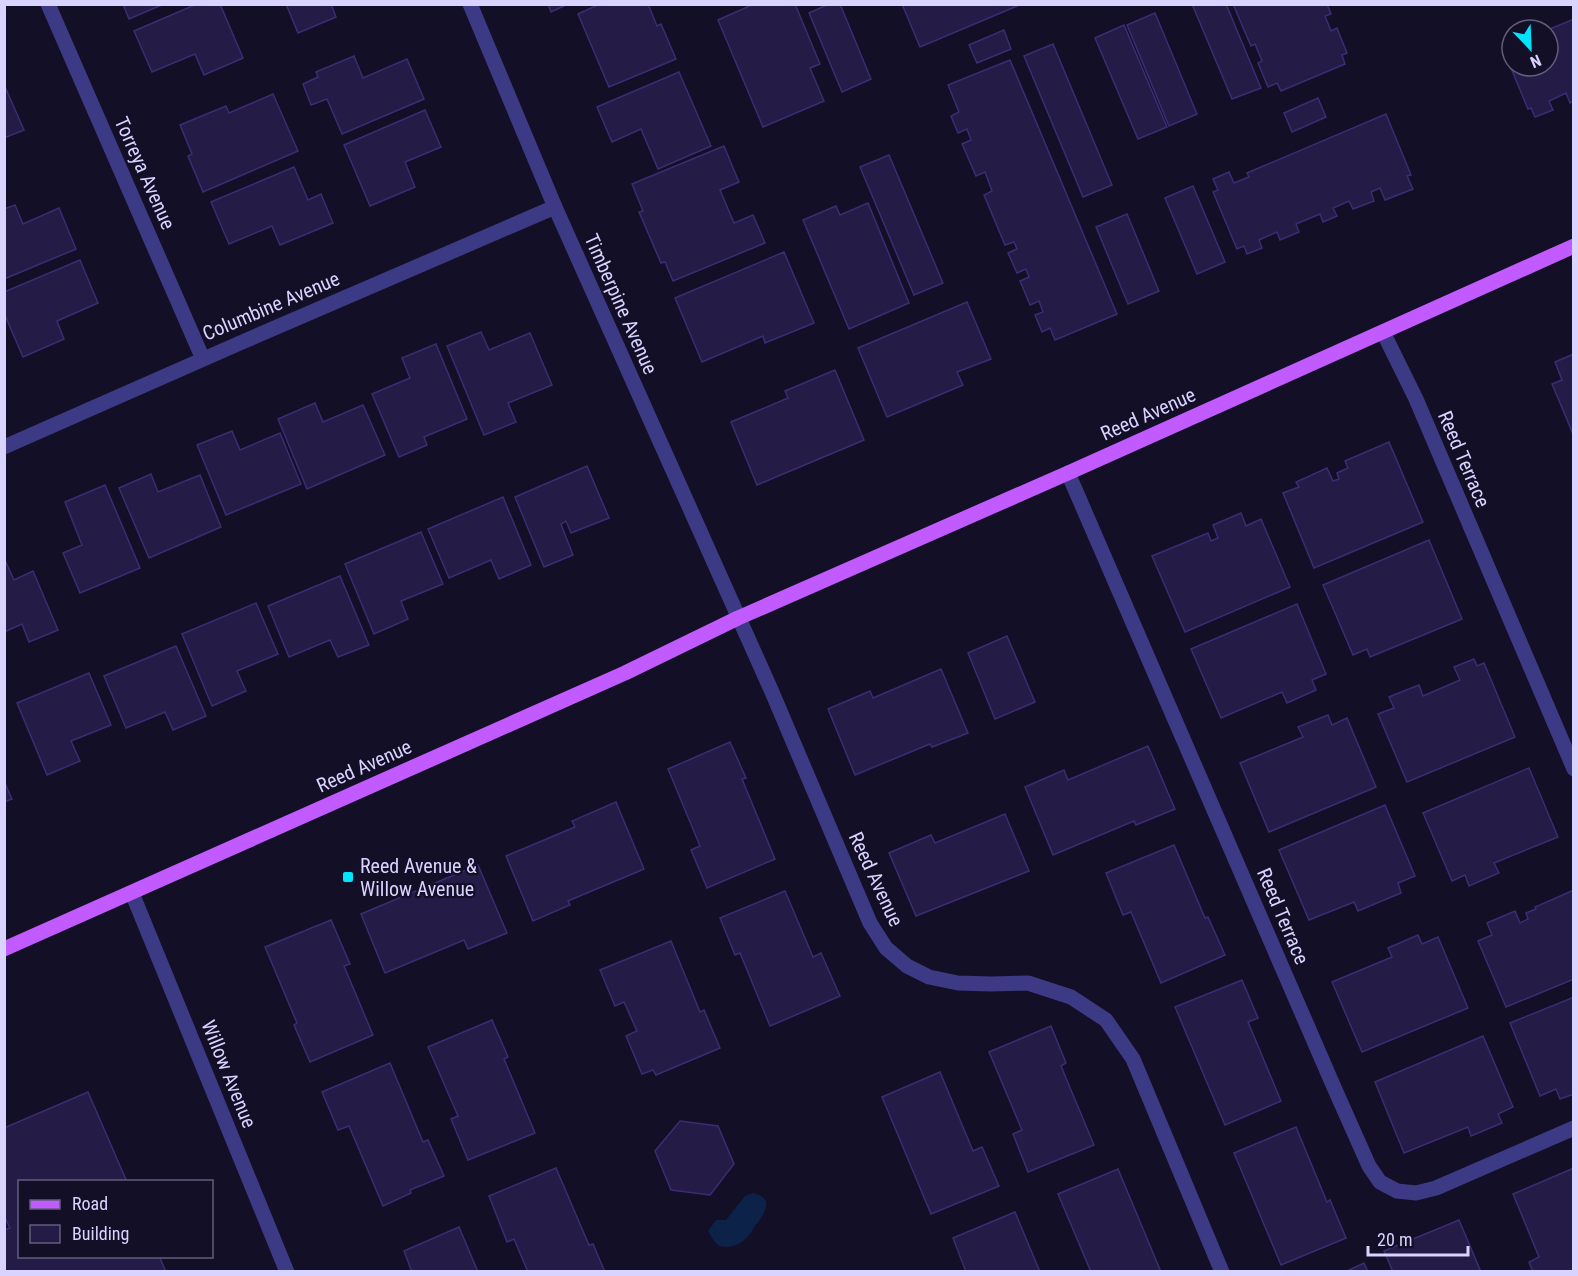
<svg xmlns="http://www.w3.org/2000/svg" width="1578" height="1276" font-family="'Roboto Condensed',sans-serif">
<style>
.water{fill:#0c2248}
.building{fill:#241b47;stroke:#3b2d73;stroke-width:1.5}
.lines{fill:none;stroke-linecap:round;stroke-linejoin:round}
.minor{stroke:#3d3a85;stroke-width:15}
.major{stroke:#c25bff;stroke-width:15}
.poi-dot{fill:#00e5ff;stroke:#130f26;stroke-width:2}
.labels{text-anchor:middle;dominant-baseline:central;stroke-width:4.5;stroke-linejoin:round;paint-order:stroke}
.street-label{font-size:20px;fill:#d9d4ff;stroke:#130f26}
.poi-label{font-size:20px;fill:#d9d4ff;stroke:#130f26;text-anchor:start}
</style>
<rect width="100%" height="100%" fill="#130f26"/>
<path class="water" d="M753,1193C776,1198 764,1214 755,1226C752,1231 748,1237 743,1241C738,1246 726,1248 720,1246C715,1244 711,1236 708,1231L716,1220H726L745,1196Z"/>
<g class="building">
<path d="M123,4H164L129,19Z"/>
<path d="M197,4H220L243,58L204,75L195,54L152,72L134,31Z"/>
<path d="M286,4H331L336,17L298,33Z"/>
<path d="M548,4H568L551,12Z"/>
<path d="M600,4H648L657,26L661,24L676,59L609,87L578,14Z"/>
<path d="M754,4H795L820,64L810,68L824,101L763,127L718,20Z"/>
<path d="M829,4H840L871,79L842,92L809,13Z"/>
<path d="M902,4H1022L920,47Z"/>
<path d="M1192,4H1226L1261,88L1232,99Z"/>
<path d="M1233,4H1327L1331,14L1325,16L1331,31L1337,28L1347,53L1342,55L1345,64L1281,91L1277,83L1268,87L1258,63L1262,61L1255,44L1251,46Z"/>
<path d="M1155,13L1197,114L1169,126L1127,25Z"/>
<path d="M1574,19V101L1570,103L1566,93L1549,101L1553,110L1535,117L1531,108L1528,109L1503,49L1512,45V66H1548L1547,30Z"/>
<path d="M1124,25L1167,127L1138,139L1095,38Z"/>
<path d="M1004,30L1011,49L977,63L969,45Z"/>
<path d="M1053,44L1112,185L1083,197L1024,56Z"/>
<path d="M354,56L363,78L407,59L424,99L342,134L327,99L311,105L303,84L318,77L316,72Z"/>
<path d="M1010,60L1117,314L1055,340L1050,328L1042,332L1035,315L1043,312L1039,301L1030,305L1020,281L1029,277L1026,269L1017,273L1008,253L1017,249L1014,242L1005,245L984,195L992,191L985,172L976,176L962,144L971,140L967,129L958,133L951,116L959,112L948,85Z"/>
<path d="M679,72L711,146L658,169L641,129L612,142L597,107Z"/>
<path d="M6,89L24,130L4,138V90Z"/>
<path d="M273,94L298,151L203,192L188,156L192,154L180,125L226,106L229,113Z"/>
<path d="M1318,98L1326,117L1292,132L1284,113Z"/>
<path d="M425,110L441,147L405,162L415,187L370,206L344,145Z"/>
<path d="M1386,114L1411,175L1407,176L1413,189L1385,200L1380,188L1371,192L1374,201L1353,209L1349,201L1333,208L1337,216L1323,222L1320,214L1296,224L1299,232L1280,240L1277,232L1259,240L1262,248L1247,254L1244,246L1237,249L1213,192L1218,190L1213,179L1229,172L1234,183L1249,177L1247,173Z"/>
<path d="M724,146L739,182L720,190L734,223L753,215L765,243L673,281L665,262L661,263L639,212L643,211L632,184Z"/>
<path d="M889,155L943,283L914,295L860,167Z"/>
<path d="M294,167L308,200L321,194L333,223L280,245L272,226L229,244L211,202Z"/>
<path d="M1193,186L1225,262L1197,274L1165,198Z"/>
<path d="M868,203L909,303L849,329L803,220L836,206L840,215Z"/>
<path d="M15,205L23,224L59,208L76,249L4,279V209Z"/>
<path d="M1127,214L1159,291L1128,304L1096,227Z"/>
<path d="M784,252L814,323L765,343L763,336L702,362L675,298Z"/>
<path d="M80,260L98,303L57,321L64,339L23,357L4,313V292Z"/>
<path d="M967,302L991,359L957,372L963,385L887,417L858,348Z"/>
<path d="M481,332L489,350L530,333L552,385L508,403L516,422L484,435L447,346Z"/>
<path d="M436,344L467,419L424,437L427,445L399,457L372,394L410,378L402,358Z"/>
<path d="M1574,354V434H1573L1552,384L1562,380L1555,362Z"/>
<path d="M835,370L864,440L757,485L731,422L788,398L785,391Z"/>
<path d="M315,403L323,422L363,405L385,455L307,489L278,419Z"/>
<path d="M232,431L240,450L280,433L301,484L226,515L197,445Z"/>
<path d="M1389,442L1423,522L1314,568L1283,493L1299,487L1296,482L1327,468L1333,481L1339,479L1337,473L1348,468L1345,461Z"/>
<path d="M587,466L609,518L571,533L566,521L561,524L573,555L544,567L515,497Z"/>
<path d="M151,474L158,492L200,475L221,527L149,558L119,488Z"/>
<path d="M105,485L140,568L80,593L63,553L82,545L65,502Z"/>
<path d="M503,497L531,565L499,579L491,560L449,578L428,529Z"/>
<path d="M1241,513L1246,526L1261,519L1290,587L1185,632L1152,556L1208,533L1211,541L1218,538L1213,525Z"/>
<path d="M421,532L443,584L401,601L408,619L374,634L345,564Z"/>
<path d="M1429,540L1462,619L1370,657L1367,649L1353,655L1323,585Z"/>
<path d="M4,558L14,580L33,571L58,630L29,642L22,624L4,632Z"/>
<path d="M340,576L369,645L338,657L330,640L289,657L268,606Z"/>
<path d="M256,603L278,654L237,671L246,691L212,706L182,634Z"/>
<path d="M1297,604L1326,674L1312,680L1316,690L1287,703L1282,692L1221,718L1191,649Z"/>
<path d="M1007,636L1035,702L995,719L968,653Z"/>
<path d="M176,646L206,716L173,730L165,712L126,728L104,676Z"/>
<path d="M1474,659L1477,666L1484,663L1515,737L1407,782L1378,714L1394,708L1389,697L1419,685L1423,696L1460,680L1454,667Z"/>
<path d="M941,669L968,733L932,747L930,744L855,775L828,709L870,691L873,698Z"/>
<path d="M89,673L111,725L71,741L80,761L47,775L17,703Z"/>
<path d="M1328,715L1332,725L1347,718L1376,787L1269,832L1240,763L1303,737L1298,727Z"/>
<path d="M730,742L746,778L742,779L775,859L707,888L691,850L700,846L668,769Z"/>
<path d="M1148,746L1175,809L1136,825L1134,821L1053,855L1025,787L1064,770L1068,780Z"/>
<path d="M1529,768L1558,837L1494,863L1499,873L1469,886L1465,875L1452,881L1423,813Z"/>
<path d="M4,781L12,799L4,802Z"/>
<path d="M616,802L644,869L568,901L570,905L533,921L506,856L575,827L572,821Z"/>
<path d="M1385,805L1415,876L1398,883L1401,893L1358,911L1354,902L1309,920L1279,850Z"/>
<path d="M1005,814L1029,871L916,916L889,853L931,835L935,843Z"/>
<path d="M1174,845L1205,918L1208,917L1225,955L1161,983L1131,912L1123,915L1106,873Z"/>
<path d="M478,865L507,933L468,949L464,940L385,973L361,914Z"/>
<path d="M1574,890V979L1506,1007L1478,941L1492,935L1487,923L1515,911L1520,923L1528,919L1526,913L1536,909L1535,907Z"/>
<path d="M785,891L813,957L821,953L840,996L770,1026L740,953L735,955L720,918Z"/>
<path d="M331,920L350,964L344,966L373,1035L310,1062L294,1025L297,1023L265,947Z"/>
<path d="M1418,935L1422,944L1438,937L1468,1008L1362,1052L1332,982L1392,957L1388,948Z"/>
<path d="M671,941L700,1012L704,1010L720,1048L656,1075L653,1070L642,1074L626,1036L637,1031L624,1002L615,1006L600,970Z"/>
<path d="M1242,980L1258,1018L1248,1022L1281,1101L1225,1125L1175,1007Z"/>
<path d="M1574,997V1094L1560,1099L1556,1089L1540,1096L1510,1023Z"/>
<path d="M492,1020L508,1057L504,1059L535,1133L468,1160L451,1119L458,1116L428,1047Z"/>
<path d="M1051,1026L1066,1063L1061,1066L1094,1145L1028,1172L1013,1134L1022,1130L989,1052Z"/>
<path d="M1483,1036L1513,1107L1498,1114L1502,1123L1471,1136L1468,1127L1404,1153L1375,1082Z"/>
<path d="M390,1063L423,1142L428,1140L444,1176L410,1190L411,1193L383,1206L349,1126L338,1130L322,1092Z"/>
<path d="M940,1072L973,1151L982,1147L999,1186L931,1214L882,1097Z"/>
<path d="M88,1092L127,1182H20V1256H159L166,1272H4V1230L10,1228L4,1216V1128Z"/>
<path d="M680,1121L718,1126L734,1164L710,1195L671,1190L655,1151Z"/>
<path d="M1296,1127L1327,1202L1330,1200L1346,1238L1281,1265L1234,1153Z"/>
<path d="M556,1168L589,1245L593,1244L605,1272H528L514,1239L507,1242L489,1196Z"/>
<path d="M1574,1168V1272H1533L1529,1262L1539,1257L1513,1194Z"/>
<path d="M1118,1169L1161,1272H1091L1058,1194Z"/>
<path d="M1015,1212L1040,1272H966L953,1238Z"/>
<path d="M1459,1220L1481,1272H1393L1384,1251Z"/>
<path d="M459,1227L478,1272H412L404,1251Z"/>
<path d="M1364,1263L1368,1272H1345Z"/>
</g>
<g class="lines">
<g class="minor">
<path d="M48,4L203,359"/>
<path d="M470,4L555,207L772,692L870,923L886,948L907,966L929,977L958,983L991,984L1028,983L1071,997L1106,1020L1133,1059L1222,1272"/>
<path d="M1383,332L1416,399L1574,769"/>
<path d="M4,447L240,343L555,207"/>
<path d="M1068,473L1333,1085L1369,1166L1380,1182L1397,1191L1416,1193L1436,1188L1574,1128"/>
<path d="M132,893L287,1272"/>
</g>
<path class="major" d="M4,949L625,673L738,618L1068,473L1574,246"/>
</g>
<rect class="poi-dot" x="342" y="871" width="12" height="12" rx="3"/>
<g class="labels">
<g class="street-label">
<text transform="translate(145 173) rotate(66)">Torreya Avenue</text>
<text transform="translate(621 304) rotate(66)">Timberpine Avenue</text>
<text transform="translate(271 306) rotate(-23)">Columbine Avenue</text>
<text transform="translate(1148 414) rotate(-24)">Reed Avenue</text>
<text transform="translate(1464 459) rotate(67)">Reed Terrace</text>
<text transform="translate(364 766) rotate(-24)">Reed Avenue</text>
<text transform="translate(876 879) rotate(65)">Reed Avenue</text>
<text transform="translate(1283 916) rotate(67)">Reed Terrace</text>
<text transform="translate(229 1074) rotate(68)">Willow Avenue</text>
</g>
<g class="poi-label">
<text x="360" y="866">Reed Avenue &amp;<tspan x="360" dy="23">Willow Avenue</tspan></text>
</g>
</g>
<rect width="1578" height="1276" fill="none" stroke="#d9d4ff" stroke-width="12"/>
<rect x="18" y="1180" width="195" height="78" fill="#130f26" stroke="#625e7d" stroke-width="1.5"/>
<rect x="30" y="1200" width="30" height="9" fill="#c25bff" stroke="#625e7d" stroke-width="1.5"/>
<text x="72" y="1210" font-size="18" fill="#d9d4ff">Road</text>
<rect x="30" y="1225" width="30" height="18" fill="#241b47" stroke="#625e7d" stroke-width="1.5"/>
<text x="72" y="1240" font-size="18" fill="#d9d4ff">Building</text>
<g transform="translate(1530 48) rotate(157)"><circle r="28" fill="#130f26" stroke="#625e7d" stroke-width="1.5"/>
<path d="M0-4.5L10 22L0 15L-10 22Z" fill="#00e5ff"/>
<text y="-9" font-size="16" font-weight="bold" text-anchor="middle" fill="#d9d4ff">N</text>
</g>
<path d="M1368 1246v9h100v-9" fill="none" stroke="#d9d4ff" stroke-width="3"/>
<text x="1377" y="1246" font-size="18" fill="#d9d4ff" stroke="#130f26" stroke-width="4.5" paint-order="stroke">20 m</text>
</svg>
